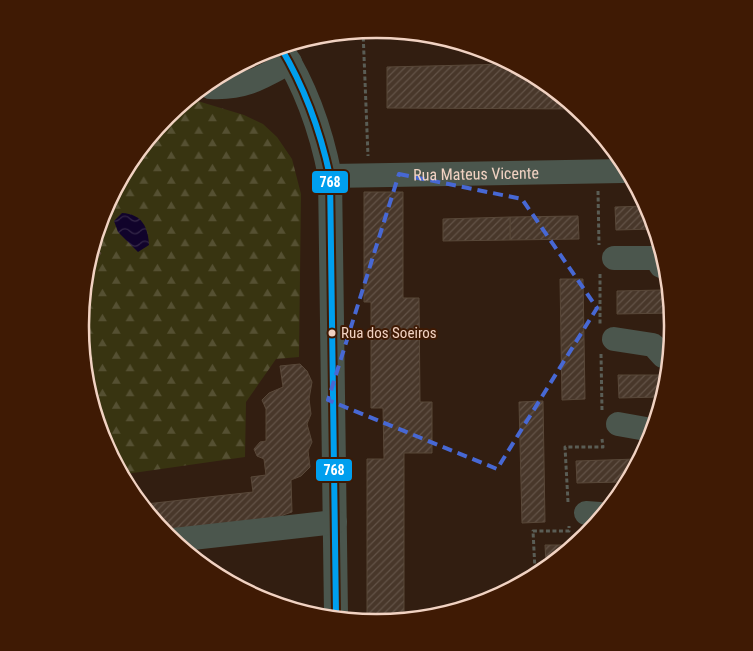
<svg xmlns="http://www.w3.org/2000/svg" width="753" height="651" font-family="'Roboto Condensed',sans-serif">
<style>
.forest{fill:url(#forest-firs)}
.water{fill:url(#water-waves)}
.building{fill:url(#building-hatch);stroke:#594839}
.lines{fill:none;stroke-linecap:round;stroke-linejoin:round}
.path{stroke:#5a5d55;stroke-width:3;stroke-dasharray:4 2.5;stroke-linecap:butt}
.minor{stroke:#4b564d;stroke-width:24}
.bus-1-casing{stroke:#3f1a04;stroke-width:10}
.bus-1{stroke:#009fee;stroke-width:6}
.marked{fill:none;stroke:#4768d4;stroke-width:4;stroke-dasharray:10 6;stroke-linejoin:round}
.bus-dot{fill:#f1d2c2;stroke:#3f1a04;stroke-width:2}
.labels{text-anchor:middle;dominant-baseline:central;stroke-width:4;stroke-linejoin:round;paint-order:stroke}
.bus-label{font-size:15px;fill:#f1d2c2;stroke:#3f1a04;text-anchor:start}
.street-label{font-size:16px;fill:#f1d2c2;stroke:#3f1a04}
.rim{fill:none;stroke:#f1d2c2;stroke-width:2.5}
.line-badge{stroke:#3f1a04;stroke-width:2}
.badge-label{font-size:14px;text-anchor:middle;font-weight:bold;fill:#fff}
</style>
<defs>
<pattern id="forest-firs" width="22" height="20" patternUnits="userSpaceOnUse" patternTransform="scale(1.25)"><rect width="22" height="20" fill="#383411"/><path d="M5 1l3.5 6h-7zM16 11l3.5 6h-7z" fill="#555032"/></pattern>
<pattern id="water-waves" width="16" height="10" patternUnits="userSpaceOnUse" patternTransform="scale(1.25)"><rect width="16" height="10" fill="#11032b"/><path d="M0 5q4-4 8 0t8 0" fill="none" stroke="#342748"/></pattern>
<pattern id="building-hatch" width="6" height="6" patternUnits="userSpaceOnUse" patternTransform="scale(1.25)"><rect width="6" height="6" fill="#48372a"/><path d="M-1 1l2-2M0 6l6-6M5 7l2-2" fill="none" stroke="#635347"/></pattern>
</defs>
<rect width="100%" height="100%" fill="#321e11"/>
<path class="forest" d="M191,99L244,115L263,124L277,137L292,159L301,194L299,357L276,359L246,402L245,457L126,474L102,439L80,325L102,212L167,115Z"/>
<path class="water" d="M122,213C142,214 148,227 149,245L138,252L118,232L114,221Z"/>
<g class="building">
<path d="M510,64L576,109L387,108V67Z"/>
<path d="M364,192H403V298H419L420,402H432V453H404V617L376,622L367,620V459H384L383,408H371V302H364Z"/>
<path d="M647,206L651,212L654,229L616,230L615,207Z"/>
<path d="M578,216L579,239L510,240V217Z"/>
<path d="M510,217V240L443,241V219Z"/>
<path d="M95,249L101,253L91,268Z"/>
<path d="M560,279H583L585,399L562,400Z"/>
<path d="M662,290L663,300L668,299L671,313L617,314V291Z"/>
<path d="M300,364L307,371L312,382L309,399L311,414L307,424L312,442L308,451L310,467L301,476L291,480L292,512L283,515L281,525L166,535L146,504L253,492L251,477L266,475L264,459L257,456L254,449L260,442L266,441V409L262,400L269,393L283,387L280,366Z"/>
<path d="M618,375H663L659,397L619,398Z"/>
<path d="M543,401L545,522L522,523L519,402Z"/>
<path d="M637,459L622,482L577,483L576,461Z"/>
<path d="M545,545H572L546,563Z"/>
</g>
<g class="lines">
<g class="path">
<path d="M363,31L368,156"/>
<path d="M598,191L599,245"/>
<path d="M600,274V325"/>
<path d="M601,354L602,410"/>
<path d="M568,502L565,447H603L602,439"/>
<path d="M535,570L533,531H569V526"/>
</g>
<g class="minor">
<path d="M281,48C306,87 321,130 330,176L336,614"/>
<path d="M210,87C244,89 261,78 290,62"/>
<path id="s1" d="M330,176L623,171"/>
<path d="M614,258H656L661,266"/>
<path d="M614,339L653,345L663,356H667"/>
<path d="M618,424L646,429L652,434"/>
<path d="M586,513L600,514"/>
<path d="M174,540L335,522"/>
</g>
<g class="bus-1-casing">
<path id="bus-1" d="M281,48C305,88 320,130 330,176L336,614"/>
</g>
<use href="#bus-1" class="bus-1"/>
</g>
<path class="marked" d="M399,174L522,199L597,308L497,469L328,400Z"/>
<circle class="bus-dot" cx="332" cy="333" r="4.5"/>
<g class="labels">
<g class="bus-label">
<text x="341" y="333">Rua dos Soeiros</text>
</g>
<g class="street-label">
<text stroke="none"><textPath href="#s1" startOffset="146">Rua Mateus Vicente</textPath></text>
</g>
</g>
<path d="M0 0H753V651H0ZM376 38H377A287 287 0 0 1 664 325V327A287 287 0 0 1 377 614H376A287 287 0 0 1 89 327V325A287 287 0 0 1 376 38Z" fill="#3f1a04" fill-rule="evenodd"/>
<path class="rim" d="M376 38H377A287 287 0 0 1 664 325V327A287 287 0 0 1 377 614H376A287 287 0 0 1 89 327V325A287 287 0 0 1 376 38Z"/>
<g class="line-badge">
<rect x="311" y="170" width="38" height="24" rx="5" fill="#009fee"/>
<rect x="315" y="458" width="38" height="24" rx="5" fill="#009fee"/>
</g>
<g class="badge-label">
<text x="330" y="187">768</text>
<text x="334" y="475">768</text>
</g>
</svg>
